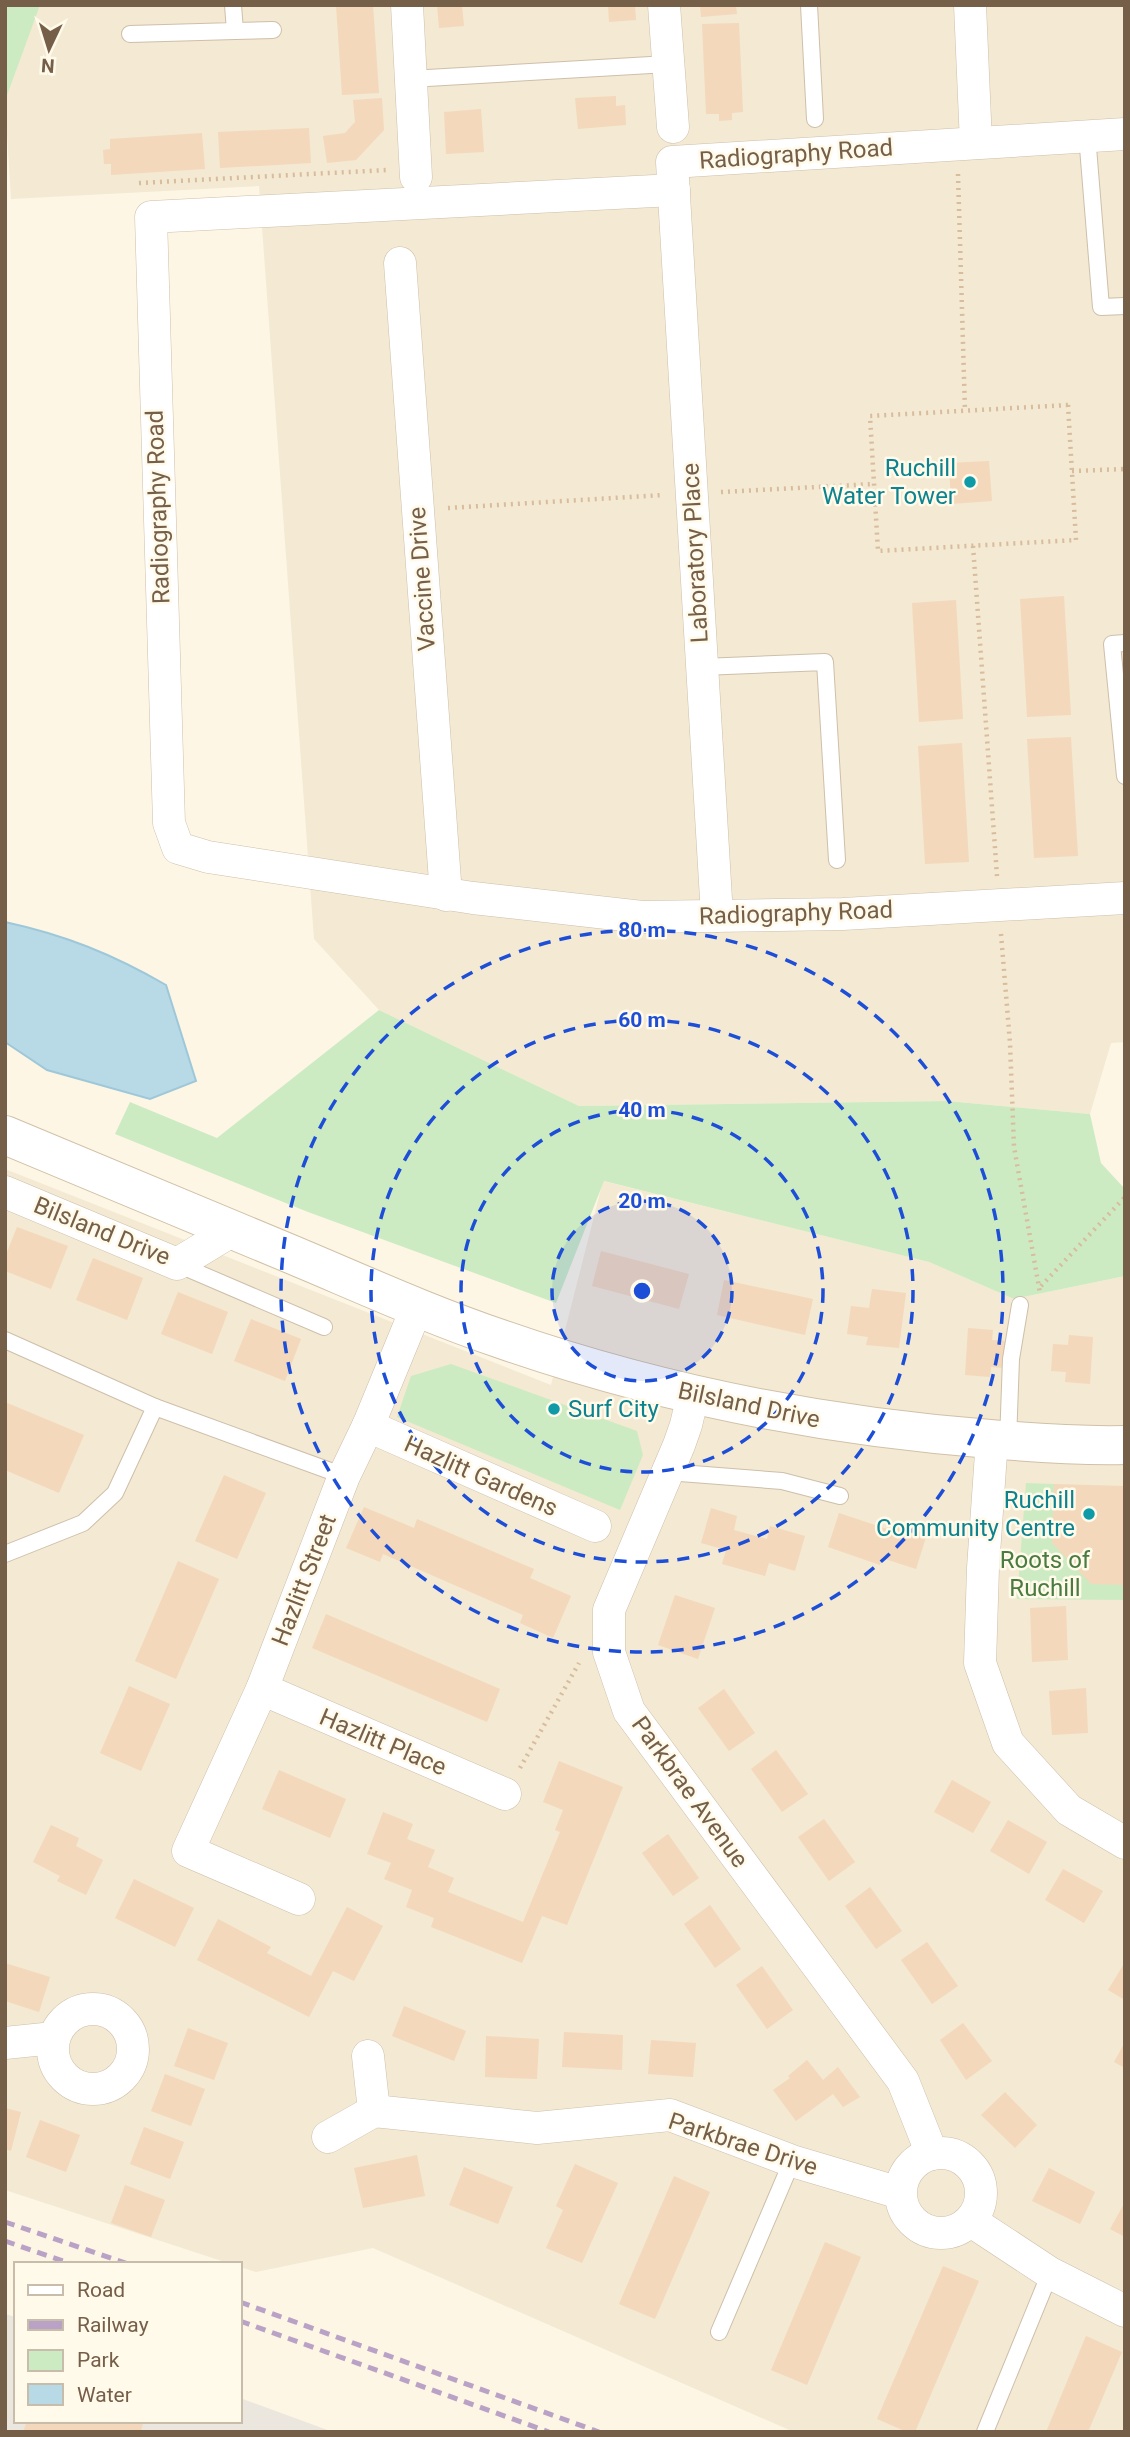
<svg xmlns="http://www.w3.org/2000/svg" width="1130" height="2437" font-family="Roboto,sans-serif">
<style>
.residential{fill:#f4e9d2}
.industrial{fill:#ece7de}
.green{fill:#cdebc2}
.water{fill:#b8dae7;stroke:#9ec8d9;stroke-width:2}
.building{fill:#f3d8bb}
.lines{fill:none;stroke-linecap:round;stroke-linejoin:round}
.service-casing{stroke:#cebfaa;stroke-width:18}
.minor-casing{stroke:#cebfaa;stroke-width:33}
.secondary-casing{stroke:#d1c0a7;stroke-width:40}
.path{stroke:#d8bc9e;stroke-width:4.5;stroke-dasharray:2 5;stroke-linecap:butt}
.service{stroke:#fff;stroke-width:16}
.minor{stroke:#fff;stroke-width:32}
.secondary{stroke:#fff;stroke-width:38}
.rail{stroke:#baa2c6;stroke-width:5;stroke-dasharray:10 7;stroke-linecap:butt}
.ring{fill:none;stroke:#1d4ed8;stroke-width:3.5;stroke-dasharray:12 9}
.culture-dot{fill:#0f9aa8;stroke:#fffaea;stroke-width:2.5}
.labels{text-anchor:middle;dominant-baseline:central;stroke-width:5;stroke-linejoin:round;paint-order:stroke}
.street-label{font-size:24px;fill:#765f49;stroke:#fffaea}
.culture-label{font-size:24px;fill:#0d838f;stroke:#fffaea;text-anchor:end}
.park-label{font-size:24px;fill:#4a7c41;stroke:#fffaea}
.centre{fill:#1d4ed8;stroke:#fffaea;stroke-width:3.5}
.ring-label{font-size:21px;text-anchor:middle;font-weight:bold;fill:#1d4ed8;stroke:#fffaea;stroke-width:5;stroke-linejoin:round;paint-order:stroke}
</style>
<rect width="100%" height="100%" fill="#fdf6e4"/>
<g class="residential">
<path d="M39,5H1125V1042L1111,1043L1090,1114L947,1101L579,1106L379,1010L314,939L259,186L11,199L5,101Z"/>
<path d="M5,1169L551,1385L603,1181L929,1262L1014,1299L1125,1276V2432H794L373,2248L256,2272L240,2267V2264H231L5,2190Z"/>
</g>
<path class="industrial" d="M5,2314L16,2317V2421H240V2398L333,2432H5Z"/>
<g class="green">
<path d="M5,5H40L5,101Z"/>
<path d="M379,1010L579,1106L947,1101L1090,1114L1101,1163L1125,1189V1276L1014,1299L929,1262L604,1181L556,1303L308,1212L115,1134L130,1102L217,1138Z"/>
<path d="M451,1364L637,1431L643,1455L620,1510L397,1417L411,1376Z"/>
<path d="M1026,1483L1054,1484L1053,1543L1125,1585V1600L1017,1599Z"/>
</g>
<path class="water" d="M5,922C65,935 112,954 166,985L196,1081L150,1099L47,1070L5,1042Z"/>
<g class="building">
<path d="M336,5H373L379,93L342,95Z"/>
<path d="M437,5H462L464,26L439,28Z"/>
<path d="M608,5H635L636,20L609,22Z"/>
<path d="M700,5H736L737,14L701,17Z"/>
<path d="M739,23L743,112L732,113V120L719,121V114H706L702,24Z"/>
<path d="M616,96V106L625,105L626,125L578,129L575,98Z"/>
<path d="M382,98L384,130L356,160L327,163L323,136L345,133L355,122L353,100Z"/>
<path d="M481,109L484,152L446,154L444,112Z"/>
<path d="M309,128L311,163L220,168L218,132Z"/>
<path d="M202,133L205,169L111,175V164H104L103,150L110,149V139Z"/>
<path d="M989,461L992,501L951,504L949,463Z"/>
<path d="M1064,596L1071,715L1027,717L1020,599Z"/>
<path d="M956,600L963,719L919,722L912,603Z"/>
<path d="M1071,737L1078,856L1034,858L1027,739Z"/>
<path d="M962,743L969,862L925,864L918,746Z"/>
<path d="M17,1227L68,1246L51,1289L5,1271V1257Z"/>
<path d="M601,1251L689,1274L679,1309L592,1286Z"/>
<path d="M93,1258L143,1278L127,1320L76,1300Z"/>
<path d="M724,1280L813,1299L805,1335L717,1315Z"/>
<path d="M872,1289L906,1293L899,1348L866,1345L868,1337L847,1334L851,1306L869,1308Z"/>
<path d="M178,1292L228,1312L212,1354L161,1334Z"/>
<path d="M251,1319L301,1339L285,1381L234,1361Z"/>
<path d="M968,1328L993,1330L992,1340L1007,1341L1005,1368L991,1367L990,1377L965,1375Z"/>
<path d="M1069,1335L1093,1337L1090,1384L1065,1382L1066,1372L1051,1371L1053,1344L1068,1345Z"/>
<path d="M5,1402L84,1435L59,1493L5,1470Z"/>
<path d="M224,1475L266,1493L237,1559L195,1541Z"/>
<path d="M1054,1484L1125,1486V1585L1091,1584L1052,1543Z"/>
<path d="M364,1507L414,1528L417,1519L534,1569L530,1578L571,1596L553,1638L520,1623L523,1615L383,1554L380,1562L346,1548Z"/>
<path d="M711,1508L737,1516L734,1530L767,1539L770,1526L805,1536L795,1571L769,1563L765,1576L722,1564L726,1550L701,1543Z"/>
<path d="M839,1513L890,1530L892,1523L927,1534L916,1569L882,1558L880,1565L828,1547Z"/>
<path d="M178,1561L219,1579L176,1679L135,1661Z"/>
<path d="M675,1595L715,1608L698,1659L658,1645Z"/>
<path d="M1066,1606L1068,1660L1032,1662L1030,1608Z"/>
<path d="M326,1614L500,1689L487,1722L312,1648Z"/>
<path d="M129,1686L170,1704L141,1771L100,1753Z"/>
<path d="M1086,1688L1088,1733L1052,1735L1049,1691Z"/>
<path d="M724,1689L755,1733L729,1751L698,1708Z"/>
<path d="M776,1750L808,1794L782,1812L751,1769Z"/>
<path d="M559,1761L623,1787L567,1925L542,1916L522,1963L431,1927L434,1918L406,1907L412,1890L384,1879L391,1863L367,1854L383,1812L413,1824L407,1839L435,1850L428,1867L454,1878L448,1892L523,1922L560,1832L555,1830L563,1810L543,1802Z"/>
<path d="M279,1770L346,1799L330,1838L262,1809Z"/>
<path d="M952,1780L991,1802L973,1833L934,1812Z"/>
<path d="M824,1819L855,1862L829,1881L798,1837Z"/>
<path d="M1008,1820L1047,1842L1029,1874L990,1851Z"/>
<path d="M51,1825L79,1838L76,1846L103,1860L86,1895L57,1881L60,1876L33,1862Z"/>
<path d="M668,1834L699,1878L673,1896L642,1853Z"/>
<path d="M1063,1869L1103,1891L1084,1923L1045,1900Z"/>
<path d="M134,1879L194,1908L175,1947L115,1918Z"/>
<path d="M870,1887L902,1931L876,1949L845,1906Z"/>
<path d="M710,1905L741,1949L715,1968L684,1924Z"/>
<path d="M347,1907L383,1926L354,1981L333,1971L309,2017L197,1960L218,1919L271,1947L267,1953L311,1976Z"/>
<path d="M927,1942L958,1986L932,2004L901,1960Z"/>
<path d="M1125,1962V2000L1108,1990Z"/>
<path d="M5,1963L50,1977L39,2012L5,2001Z"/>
<path d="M762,1966L793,2010L767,2029L736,1985Z"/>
<path d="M404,2006L466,2031L454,2061L392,2036Z"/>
<path d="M963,2023L992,2061L966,2080L940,2040Z"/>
<path d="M188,2028L228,2043L214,2080L174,2066Z"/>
<path d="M564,2032L623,2035L622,2070L562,2067Z"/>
<path d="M486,2036L539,2039L537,2079L485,2077Z"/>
<path d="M651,2040L696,2043L693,2077L648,2074Z"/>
<path d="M1125,2042V2068L1114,2062Z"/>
<path d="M807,2060L823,2080L838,2067L860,2097L843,2107L833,2094L796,2121L773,2090L790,2078L788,2076Z"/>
<path d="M165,2074L205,2089L191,2126L151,2111Z"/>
<path d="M1005,2092L1037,2125L1015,2148L981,2115Z"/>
<path d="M5,2108L21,2112L11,2151L5,2149Z"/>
<path d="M40,2120L80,2135L66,2172L26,2157Z"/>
<path d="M144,2127L184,2142L170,2179L130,2164Z"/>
<path d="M417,2155L425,2196L363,2208L354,2168Z"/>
<path d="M575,2164L618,2183L582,2263L546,2248L563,2210L556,2206Z"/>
<path d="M464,2167L513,2187L498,2224L449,2205Z"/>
<path d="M1049,2168L1095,2192L1080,2224L1032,2201Z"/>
<path d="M674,2176L710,2192L655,2319L619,2304Z"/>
<path d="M125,2185L165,2200L151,2237L111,2223Z"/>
<path d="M1125,2202V2237L1110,2229Z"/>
<path d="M825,2242L861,2257L807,2385L771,2370Z"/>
<path d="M943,2266L979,2281L915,2432H907L877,2419Z"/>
<path d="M1086,2336L1122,2352L1088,2432H1046Z"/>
<path d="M27,2421H138L143,2423L141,2432H23Z"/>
</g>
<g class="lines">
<g class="service-casing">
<g id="service">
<path d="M809,5L815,119"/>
<path d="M235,31L273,30"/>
<path d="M130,34L235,31L233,5"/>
<path d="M410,79L668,64"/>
<path d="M1087,135L1101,307L1125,306"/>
<path d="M1125,643L1112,644L1125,776"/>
<path d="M702,667L825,662L837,860"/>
<path d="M177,1264L324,1327"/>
<path d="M5,1340L155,1407L344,1476"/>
<path d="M1008,1441L1011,1359L1020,1305"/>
<path d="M667,1472L782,1481L840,1496"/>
<path d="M5,1554L83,1523L115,1493L155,1407"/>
<path d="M719,2332L792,2161"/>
<path d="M985,2432L1050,2273"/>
</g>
</g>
<g class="minor-casing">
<g id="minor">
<path d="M407,5L416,177"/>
<path d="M664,5L673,127"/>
<path d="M970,5L976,143"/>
<path d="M674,190L151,217L169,823L178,848L208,857L473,898L642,917L843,914L1125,898"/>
<path d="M400,263L446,895"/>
<path d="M717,916L672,162L1125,134"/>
<path d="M5,1192L177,1264L233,1230"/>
<path d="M693,1395L686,1425L679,1445L609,1610V1652L629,1711L903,2081L932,2154"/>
<path d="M368,1426L595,1526"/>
<path d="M992,1439L983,1568L980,1663L1008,1743L1069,1810L1125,1843"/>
<path d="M262,1689L505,1794"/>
<path d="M299,1899L188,1851L262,1689L344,1476L368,1426L417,1307"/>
<circle cx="93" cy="2049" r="40"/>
<path d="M5,2043L54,2038"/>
<path d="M368,2056L374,2111"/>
<path d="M328,2137L374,2111L537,2128L670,2115L792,2161L900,2193"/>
<circle cx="941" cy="2193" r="40"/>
<path d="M971,2221L1050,2273L1125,2311"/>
</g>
</g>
<g class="secondary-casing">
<path id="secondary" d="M5,1135C101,1175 197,1215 293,1255C362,1284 430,1315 501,1339C659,1394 822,1426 990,1439C1035,1443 1080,1446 1125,1445"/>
</g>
<g class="path">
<path d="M958,174L965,411"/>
<path d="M139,183L387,170"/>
<path d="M1068,405L1076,540L878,551L870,416Z"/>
<path d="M1072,471L1125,469"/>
<path d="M721,492L874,484"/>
<path d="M448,508L663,495"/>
<path d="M973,546L997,876"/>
<path d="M1001,934L1010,1043L1014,1147L1040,1293"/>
<path d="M1041,1286L1125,1197"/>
<path d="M520,1768L579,1663"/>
</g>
<use href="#service" class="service"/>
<use href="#minor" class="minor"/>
<use href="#secondary" class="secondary"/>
<g class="rail">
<path d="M5,2222L128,2264"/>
<path d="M5,2241L72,2264"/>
<path d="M240,2302L599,2432"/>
<path d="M240,2321L549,2432"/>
</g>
</g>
<circle cx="642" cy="1291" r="90" fill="#1d4ed8" fill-opacity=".12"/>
<g class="ring">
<circle cx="642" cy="1291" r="90"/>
<circle cx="642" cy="1291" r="181"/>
<circle cx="642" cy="1291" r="271"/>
<circle cx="642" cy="1291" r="361"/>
</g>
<g class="culture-dot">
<circle cx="970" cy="482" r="7"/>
<circle cx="554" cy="1409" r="7"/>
<circle cx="1089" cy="1514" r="7"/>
</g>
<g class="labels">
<g class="street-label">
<text transform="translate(796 154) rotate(-4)">Radiography Road</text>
<text transform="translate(158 507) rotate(-92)">Radiography Road</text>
<text transform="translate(695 553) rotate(-93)">Laboratory Place</text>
<text transform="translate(422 579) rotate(-94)">Vaccine Drive</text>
<text transform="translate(796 913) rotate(-2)">Radiography Road</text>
<text transform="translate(102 1231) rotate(22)">Bilsland Drive</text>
<text transform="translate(749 1405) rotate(12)">Bilsland Drive</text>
<text transform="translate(481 1476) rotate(24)">Hazlitt Gardens</text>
<text transform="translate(304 1580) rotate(-69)">Hazlitt Street</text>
<text transform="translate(383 1742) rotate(23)">Hazlitt Place</text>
<text transform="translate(690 1792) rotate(54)">Parkbrae Avenue</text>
<text transform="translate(743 2144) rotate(18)">Parkbrae Drive</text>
</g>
<g class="culture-label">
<text x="956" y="468">Ruchill<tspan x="956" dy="28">Water Tower</tspan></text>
<text x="568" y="1409" text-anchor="start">Surf City</text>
<text x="1075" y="1500">Ruchill<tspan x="1075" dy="28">Community Centre</tspan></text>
</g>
<g class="park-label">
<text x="1045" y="1560">Roots of<tspan x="1045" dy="28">Ruchill</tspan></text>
</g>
</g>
<circle cx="642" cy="1291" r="10" class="centre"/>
<g class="ring-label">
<text x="642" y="937">80 m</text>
<text x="642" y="1027">60 m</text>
<text x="642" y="1117">40 m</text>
<text x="642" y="1208">20 m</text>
</g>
<rect width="1130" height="2437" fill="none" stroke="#765f49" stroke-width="14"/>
<rect x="14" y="2262" width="228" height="161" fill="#fffaea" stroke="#c8bcaa" stroke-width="2"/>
<rect x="28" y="2285" width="35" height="10" fill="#ffffff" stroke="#c8bcaa" stroke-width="2"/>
<text x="77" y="2297" font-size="21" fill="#765f49">Road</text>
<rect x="28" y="2320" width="35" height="10" fill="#baa2c6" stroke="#c8bcaa" stroke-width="2"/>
<text x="77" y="2332" font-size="21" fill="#765f49">Railway</text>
<rect x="28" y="2350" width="35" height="21" fill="#cdebc2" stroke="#c8bcaa" stroke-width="2"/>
<text x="77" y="2367" font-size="21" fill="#765f49">Park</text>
<rect x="28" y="2384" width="35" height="21" fill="#b8dae7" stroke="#c8bcaa" stroke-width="2"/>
<text x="77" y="2402" font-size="21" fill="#765f49">Water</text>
<g transform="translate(49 49) rotate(184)" stroke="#fffaea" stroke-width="5" paint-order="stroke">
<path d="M0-5L12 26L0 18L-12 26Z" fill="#765f49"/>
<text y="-10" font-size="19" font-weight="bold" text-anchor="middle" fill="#765f49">N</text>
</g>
</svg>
